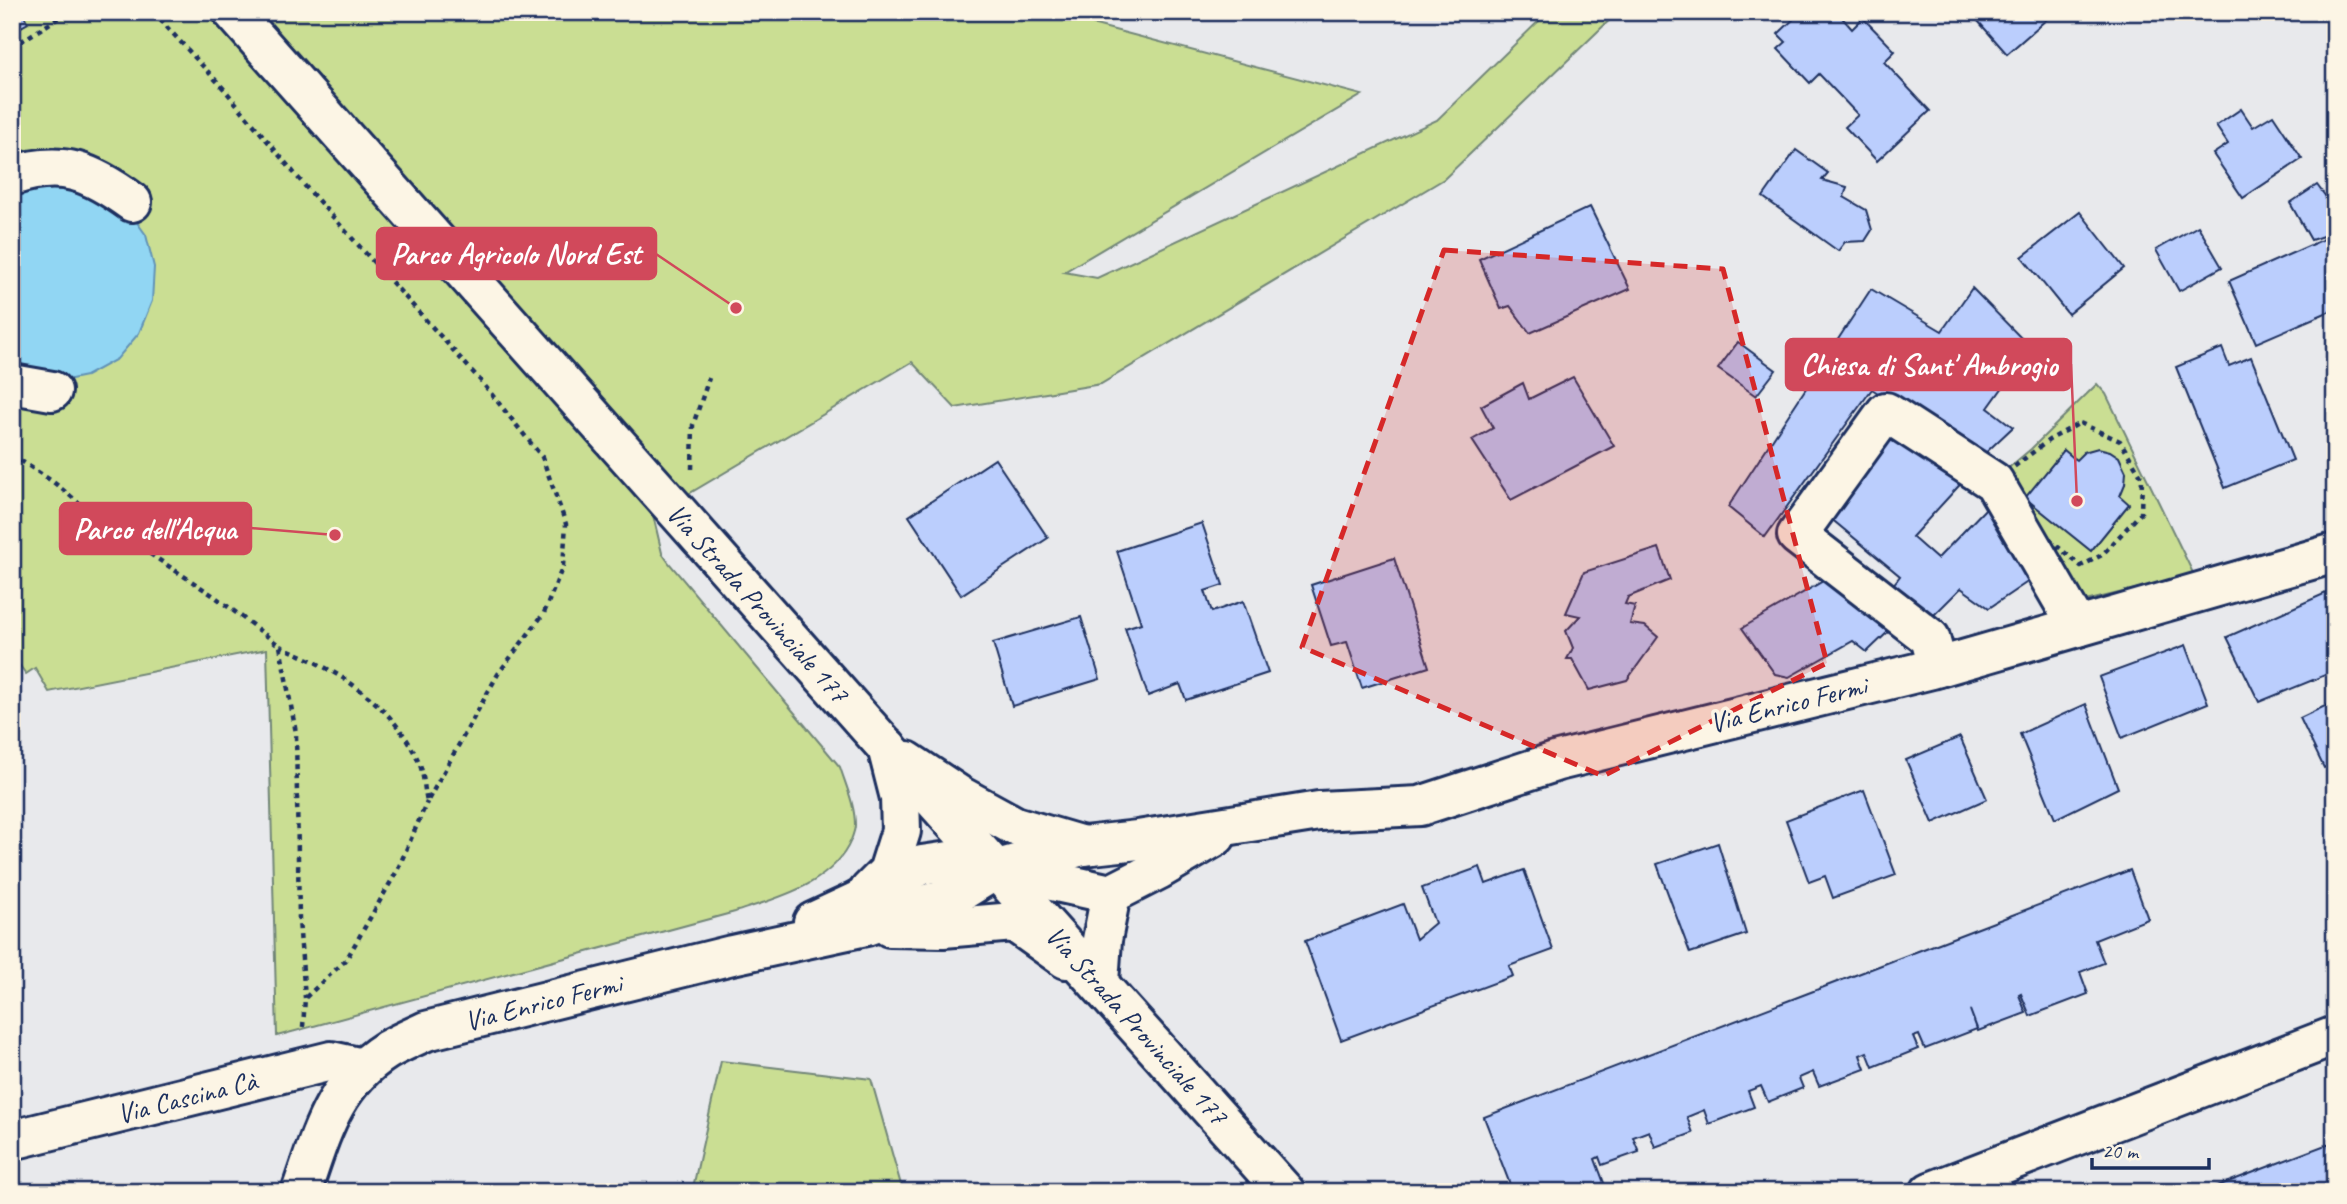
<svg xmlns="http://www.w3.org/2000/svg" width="2347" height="1204" font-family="Caveat,sans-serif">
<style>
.green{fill:#cade93;stroke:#728678;stroke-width:2}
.water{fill:#91d6f3;stroke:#6293b7;stroke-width:2}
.building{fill:#bbcefd;stroke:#1b2f5e;stroke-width:2}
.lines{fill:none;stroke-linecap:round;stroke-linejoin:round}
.minor-casing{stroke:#1b2f5e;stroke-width:44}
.major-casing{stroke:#1b2f5e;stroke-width:44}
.path{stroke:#1b2f5e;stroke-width:4.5;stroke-dasharray:5 5;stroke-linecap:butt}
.minor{stroke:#fcf5e5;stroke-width:38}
.major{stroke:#fcf5e5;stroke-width:38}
.marked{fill:#d62828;fill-opacity:0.2;stroke:#d62828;stroke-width:5;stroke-dasharray:14 9;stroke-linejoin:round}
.labels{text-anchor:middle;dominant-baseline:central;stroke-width:7;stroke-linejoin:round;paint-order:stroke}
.street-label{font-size:28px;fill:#1b2f5e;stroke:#fcf5e5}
.leader{fill:none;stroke:#d1495b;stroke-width:2.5}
.callout-dot{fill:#d1495b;stroke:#fcf5e5;stroke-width:2.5}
.callout{fill:#d1495b;stroke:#d1495b;stroke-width:2.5}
.callout-label{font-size:30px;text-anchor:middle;font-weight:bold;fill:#fff}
</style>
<rect width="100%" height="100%" fill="#e8e9ec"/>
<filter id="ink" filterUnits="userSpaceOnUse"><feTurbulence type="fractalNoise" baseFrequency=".0143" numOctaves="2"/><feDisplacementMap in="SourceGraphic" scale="14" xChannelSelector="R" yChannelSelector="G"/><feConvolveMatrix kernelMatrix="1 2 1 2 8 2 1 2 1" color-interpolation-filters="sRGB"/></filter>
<g filter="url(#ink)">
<g class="green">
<path d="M12,12H214L313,125L219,12H1046L1362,95L1064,272L1097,278L1437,120L1548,12H1618L1444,179L1101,384L955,408L912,362L653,515L662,553L669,563L840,767C846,786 855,805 855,825C855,830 853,835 851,840C833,884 777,898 735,912L277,1036L267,649L49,692L35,668L26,674L12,655Z"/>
<path d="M2097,384L2106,394L2194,575L2073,604L2000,475L2031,449Z"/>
<path d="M721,1061L871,1079L903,1192H692Z"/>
</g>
<path class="water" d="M33,176L126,207L146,235L154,267L152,301L139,333L117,359L86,376L52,383L12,374V184Z"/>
<g class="building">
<path d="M12,12H22L28,23L12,32Z"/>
<path d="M1801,12H1837L1852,29L1863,18L1895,51L1884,62L1930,111L1877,161L1845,127L1858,115L1819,74L1810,83L1778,49L1786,42L1778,34Z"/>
<path d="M1988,12H2055L2007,54L1978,21Z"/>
<path d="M2241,109L2253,127L2273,115L2302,159L2243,198L2213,154L2228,144L2216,126Z"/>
<path d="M1796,150L1828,173L1822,180L1847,187L1844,197L1866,210L1872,230L1865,241L1845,242L1838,251L1763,197Z"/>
<path d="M2317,185L2335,209V232L2311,240L2290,203Z"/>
<path d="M1590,207L1630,289L1530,333L1510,306L1501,309L1479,259Z"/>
<path d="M2080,212L2124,268L2068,314L2022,257Z"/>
<path d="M2198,226L2222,267L2179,291L2156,250Z"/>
<path d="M2333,235L2335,309L2256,343L2229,281Z"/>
<path d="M1972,288L2031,348L1988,408L2013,427L1978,460L1872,389L1765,537L1728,507L1871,289L1942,331Z"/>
<path d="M1738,342L1776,370L1756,396L1718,369Z"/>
<path d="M2222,348L2229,366L2251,357L2293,460L2225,488L2176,367Z"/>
<path d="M1573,377L1614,446L1511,500L1472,440L1493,428L1481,406L1523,383L1529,399Z"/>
<path d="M1893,421L1966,478L1912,537L1937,559L1990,504L2029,581L1989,608L1961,588L1928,621L1889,590L1900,576L1829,517Z"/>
<path d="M2098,448L2110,451L2119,457L2126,472L2125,484L2120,496L2129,504L2091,551L2025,498L2064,450L2076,460L2084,452Z"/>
<path d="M995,459L1048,538L961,595L909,516Z"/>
<path d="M1202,523L1223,585L1205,591L1212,612L1243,601L1268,673L1186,700L1180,684L1148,696L1125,628L1141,623L1117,551Z"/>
<path d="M1659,548L1670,580L1628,597L1625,604L1635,606L1630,624L1645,626L1658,637L1627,680L1589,690L1572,659H1567L1573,648L1566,631L1580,616L1566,613L1584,572Z"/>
<path d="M1394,558L1429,667L1362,688L1347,642L1331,646L1311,585Z"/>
<path d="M1825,580L1892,628L1867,652L1853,641L1789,677L1775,674L1742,628Z"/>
<path d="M2335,589V671L2259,702L2227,637Z"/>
<path d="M1081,617L1100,679L1012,706L993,643Z"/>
<path d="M2186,645L2208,703L2122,738L2099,677Z"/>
<path d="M2086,704L2118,788L2055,819L2020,734Z"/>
<path d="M2327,705L2335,721V763L2324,768L2300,718Z"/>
<path d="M1960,737L1987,799L1933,823L1906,760Z"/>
<path d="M1864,790L1896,875L1833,898L1825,876L1809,882L1786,820Z"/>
<path d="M1718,843L1746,934L1690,953L1657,864Z"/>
<path d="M1480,867L1486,884L1524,870L1553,950L1509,966L1513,976L1341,1040L1305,941L1403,904L1416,939L1435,923L1422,888Z"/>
<path d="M2130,870L2148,919L2095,940L2104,963L2080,972L2088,994L2030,1016L2021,994L2019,995L2026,1013L1978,1031L1970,1010L1977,1029L1925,1049L1919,1035L1913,1037L1918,1049L1873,1067L1867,1052L1860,1055L1865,1069L1819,1086L1813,1072L1799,1078L1803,1088L1768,1102L1761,1086L1748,1091L1754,1107L1709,1124L1704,1110L1687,1117L1693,1133L1655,1147L1649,1131L1633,1137L1639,1152L1602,1165L1599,1157L1595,1159L1604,1183L1580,1192H1531L1530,1189L1513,1192L1484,1117Z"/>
<path d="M2328,1144L2335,1161V1192H2202Z"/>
</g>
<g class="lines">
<g class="minor-casing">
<g id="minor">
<path d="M12,176C62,159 91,172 132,202"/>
<path d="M12,384L52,391"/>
<path d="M1938,667L1930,638L1797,535L1886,412L1994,482L2078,627"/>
<path d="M907,761L960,796L1015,826L1083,846"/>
<path d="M869,891L888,872L901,831L900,798L887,747"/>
<path d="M813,922L856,902L922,865L956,860L1111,894L1158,870L1216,836"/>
<path d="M890,927L943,928L1014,922L1066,959"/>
<path d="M1099,982L1102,940L1111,894"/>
<path d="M12,1140L331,1061L363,1068"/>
<path d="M301,1192C321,1135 332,1085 387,1050C399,1043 413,1037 426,1031L732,955L866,926L957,894L997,869L1083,846L1138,840L1319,811L1420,806L1558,761L1932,669L2335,553"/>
<path d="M1930,1192L2335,1036"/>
</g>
</g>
<g class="major-casing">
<path id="major" d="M233,12L864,722L1285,1192"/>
</g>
<g class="path">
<path d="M153,12L224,89L305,186L481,381L542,457L566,524L563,566L544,613L498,674L427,802C424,789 424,772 418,760C391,702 337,670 280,646"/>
<path d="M12,47L68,12"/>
<path d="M2080,423L2120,441L2142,477L2141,513L2102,555L2081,566L2040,532L1994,482L2049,440Z"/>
<path d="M12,455L52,481L106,525L214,596L280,646L296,733L299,920L305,998"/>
<path d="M692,469L693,425L709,378"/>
<path d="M303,1027L305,998L346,960L397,871L427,802"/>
</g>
<use href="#minor" class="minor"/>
<use href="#major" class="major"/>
</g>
</g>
<path class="marked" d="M1444,250L1723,269L1827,663L1603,776L1302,647Z"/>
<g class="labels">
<g class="street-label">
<text transform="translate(758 603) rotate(48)">Via Strada Provinciale 177</text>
<text transform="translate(1788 704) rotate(-14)">Via Enrico Fermi</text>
<text transform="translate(543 1002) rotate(-14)">Via Enrico Fermi</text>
<text transform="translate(1137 1025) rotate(48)">Via Strada Provinciale 177</text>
<text transform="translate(187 1097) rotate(-14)">Via Cascina Cà</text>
</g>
</g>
<path class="leader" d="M736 308L656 254M2077 501L2071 364M335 535L251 528"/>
<g class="callout-dot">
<circle cx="736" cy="308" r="7"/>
<circle cx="2077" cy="501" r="7"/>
<circle cx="335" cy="535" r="7"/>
</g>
<g class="callout">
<rect x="377" y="228" width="279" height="51" rx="7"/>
<rect x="1786" y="339" width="285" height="51" rx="7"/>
<rect x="60" y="503" width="191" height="51" rx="7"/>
</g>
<g class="callout-label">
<text x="516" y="264">Parco Agricolo Nord Est</text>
<text x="1929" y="375">Chiesa di Sant' Ambrogio</text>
<text x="155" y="539">Parco dell'Acqua</text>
</g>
<rect width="2347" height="1204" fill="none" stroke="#fcf5e5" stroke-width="42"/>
<rect x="21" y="21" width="2305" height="1162" fill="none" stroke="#1b2f5e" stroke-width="2.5" filter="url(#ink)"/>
<path d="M2092 1158v10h117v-10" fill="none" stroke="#1b2f5e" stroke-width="3.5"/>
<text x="2102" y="1158" font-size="21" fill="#1b2f5e" stroke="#fcf5e5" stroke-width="5" paint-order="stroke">20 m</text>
</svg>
